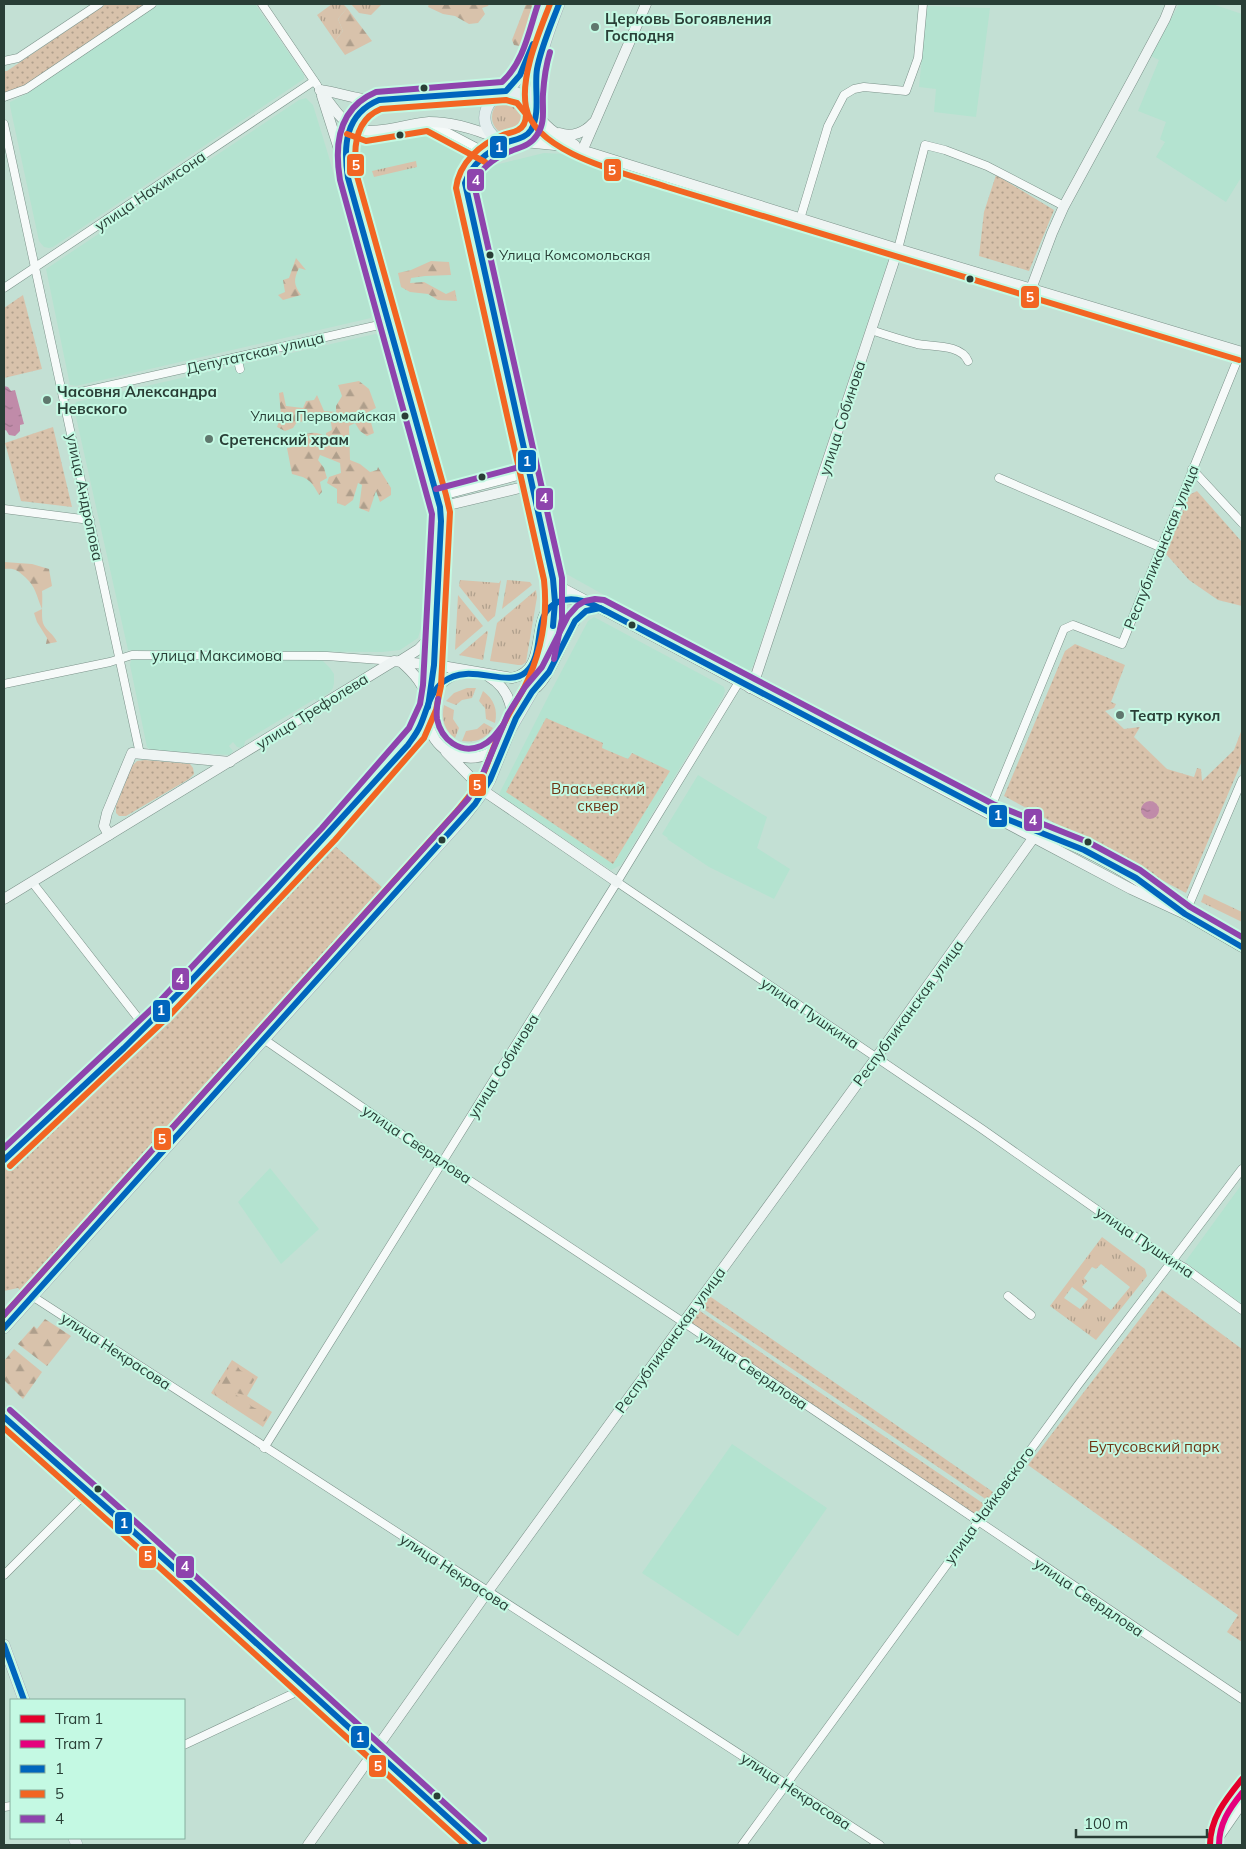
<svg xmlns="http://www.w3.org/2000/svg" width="1246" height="1849" font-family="Mulish,sans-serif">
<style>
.built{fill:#b4e3d0;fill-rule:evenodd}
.grass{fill:url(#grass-tufts);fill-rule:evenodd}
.forest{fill:url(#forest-firs)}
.park{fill:url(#park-dots)}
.water{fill:url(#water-ripples)}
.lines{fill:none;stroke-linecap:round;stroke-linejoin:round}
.street-casing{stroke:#7c928a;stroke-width:9}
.secondary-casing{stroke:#7c928a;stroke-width:11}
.primary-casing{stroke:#9db6b4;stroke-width:12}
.street{stroke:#f6faf9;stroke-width:8}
.secondary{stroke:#eef4f3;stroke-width:10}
.primary{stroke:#e4eeef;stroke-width:11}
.bus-1-casing{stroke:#c4f9e3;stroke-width:10}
.bus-2-casing{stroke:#c4f9e3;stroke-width:10}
.bus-3-casing{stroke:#c4f9e3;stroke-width:10}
.bus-1{stroke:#0065bd;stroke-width:6}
.bus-2{stroke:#f26522;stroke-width:6}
.bus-3{stroke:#8e44ad;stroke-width:6}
.tram-1-casing{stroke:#c4f9e3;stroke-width:10}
.tram-2-casing{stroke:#c4f9e3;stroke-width:10}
.tram-1{stroke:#e4002b;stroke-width:6}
.tram-2{stroke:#e5007d;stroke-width:6}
.poi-dot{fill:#5f776d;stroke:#c4f9e3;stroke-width:2}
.bus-dot{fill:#293e36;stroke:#c4f9e3;stroke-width:2}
.labels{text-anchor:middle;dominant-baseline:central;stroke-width:4;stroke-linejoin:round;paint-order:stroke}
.bus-label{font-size:14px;fill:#293e36;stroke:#c4f9e3;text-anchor:start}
.poi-label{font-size:15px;font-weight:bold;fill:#293e36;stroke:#c4f9e3;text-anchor:start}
.street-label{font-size:15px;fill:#293e36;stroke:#c4f9e3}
.park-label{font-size:15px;fill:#6e3514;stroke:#c4f9e3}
.line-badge{stroke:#c4f9e3;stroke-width:2}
.badge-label{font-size:14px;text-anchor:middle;font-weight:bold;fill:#fff}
</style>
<defs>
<pattern id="grass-tufts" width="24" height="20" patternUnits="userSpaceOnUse" patternTransform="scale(1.25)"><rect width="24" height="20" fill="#d8c2ab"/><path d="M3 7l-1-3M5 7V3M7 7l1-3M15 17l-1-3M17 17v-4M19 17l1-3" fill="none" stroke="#af9f8c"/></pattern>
<pattern id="forest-firs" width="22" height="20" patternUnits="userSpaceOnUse" patternTransform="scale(1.25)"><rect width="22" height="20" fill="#d8c2ab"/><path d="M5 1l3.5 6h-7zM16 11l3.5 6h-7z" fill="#af9f8c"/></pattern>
<pattern id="park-dots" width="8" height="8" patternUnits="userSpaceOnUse" patternTransform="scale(1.25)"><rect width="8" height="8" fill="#d8c2ab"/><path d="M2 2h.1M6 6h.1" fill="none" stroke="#af9f8c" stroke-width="1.8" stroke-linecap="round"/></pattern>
<pattern id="water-ripples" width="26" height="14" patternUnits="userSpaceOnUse" patternTransform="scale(1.25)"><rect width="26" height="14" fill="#c08ba9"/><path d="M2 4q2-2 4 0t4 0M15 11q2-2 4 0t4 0" fill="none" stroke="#9c738a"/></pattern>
</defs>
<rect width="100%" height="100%" fill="#c3e0d4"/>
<g class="built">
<path d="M159,4H255L304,75V79L53,247L49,248L44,247L39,241L10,106V102L28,93Z"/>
<path d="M1179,4H1212L1242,14V176L1226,202L1156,157L1165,142L1160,139L1166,122L1138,111L1159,60L1151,56Z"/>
<path d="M927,6L990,8L976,117L934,112L936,89L919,87Z"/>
<path d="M306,98L313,105L328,154L372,310L371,318L76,386L70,385L46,269L299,100Z"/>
<path d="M424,132L440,135L472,154L459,171L456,186L518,473L449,490L353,156L355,149L358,147Z"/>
<path d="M544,153L565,154L592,162L890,255L753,666L749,671L739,670L561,571L501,305L476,183L479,174L491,166Z"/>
<path d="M375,334L379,335L380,337L432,513L421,628L418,638L400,650L382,652L128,650L74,408L76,402Z"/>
<path d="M594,617L719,684L724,687L725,691L723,697L621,865L611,870L500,796L499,794L550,693L588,621ZM546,719L603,743L601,748L628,760L631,753L638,757L507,792Z"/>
<path d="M135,659H316L323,661L330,668L334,674V683L333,688L329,693L316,701L315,699L245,741L244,746L242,748L237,747L233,742L229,746L233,751L230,755L151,750L147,747L130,665L131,660Z"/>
<path d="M698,775L767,817L757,848L790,869L774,899L709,867L667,839L668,838L662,834Z"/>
<path d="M270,1168L319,1229L281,1264L238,1202Z"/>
<path d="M1242,1184V1304L1185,1262Z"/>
<path d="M732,1444L827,1508L738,1636L642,1573Z"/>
</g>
<g class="grass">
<path d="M332,4H343L347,8L338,19L343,31L335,41L317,15Z"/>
<path d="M351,4H364L365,5L367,4H382L371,15L359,13Z"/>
<circle cx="510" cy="117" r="18"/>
<path d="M416,161L417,167L374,177L372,171Z"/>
<path d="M460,580L499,583L501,580L495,616L488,622L459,586Z"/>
<path d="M507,580L530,582L532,585L502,609Z"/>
<path d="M536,590L537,597L526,662L522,665H518L490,661L497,623Z"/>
<path d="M458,595L483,626L455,650Z"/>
<path d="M487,631L488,632L483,660L459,655Z"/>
<path d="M467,688H476L472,698L462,700L456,705L446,701L454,693Z"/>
<path d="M483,691C494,699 498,710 495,723L486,719L485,708L479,701Z"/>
<path d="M444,705L454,710L453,719L459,728L455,738C444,730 441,718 444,705Z"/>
<path d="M484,723L493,728C486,739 475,743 462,741L466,731L477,729Z"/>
<path d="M1204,894L1242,912V922L1201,902Z"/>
<path d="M1102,1237L1145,1269L1147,1276L1096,1340L1050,1306ZM1101,1264L1130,1287L1111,1310L1082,1287L1087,1281L1084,1278L1092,1267L1096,1269ZM1072,1287L1088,1299L1080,1309L1064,1298Z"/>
<path d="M232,1360L258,1377L247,1396L272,1412L263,1427L211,1393Z"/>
</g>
<g class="forest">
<path d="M429,4H489L488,6L482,8L485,14L478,23L469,24L455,16L443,14L428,7Z"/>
<path d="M526,4H538L524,42L520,46L514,45L512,40Z"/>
<path d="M347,8L372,41L345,55L335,41L343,31L338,19Z"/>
<path d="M296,258L306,270L299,268C293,280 294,285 301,295L283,300L278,295L285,292L283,280L289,278Z"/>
<path d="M431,261L449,262L451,275L425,276L411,278L410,283L424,282L446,294L455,290L457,301L438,300L428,294L410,292L401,287L398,273L411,270Z"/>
<path d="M359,381L369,389L376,408L368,412L374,433L367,436L360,431L355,423L349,426L350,460L360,464L370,472L377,470L378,467L391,488V495L380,502L376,491L369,512L359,508L362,485L358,483L353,500L345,506L337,503V489L327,483L329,477L341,473L340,463L320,455L318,460L324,468L327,478L320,482L322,492L319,495C311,480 308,478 292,474L287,448L305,445L300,436C310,432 317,431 326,437V433L332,430L330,415L319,420L297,422L293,428L285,431L277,427L281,415L279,393L283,392L286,406L303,408L306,401L314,400L317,395L324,411L336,412V406L342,396L338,385Z"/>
<path d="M4,562L32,564L49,569L52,586L42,591C43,599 41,617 43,623C45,630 54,634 57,642L46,644L47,638L37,622L34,613L42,609C36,595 36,587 25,577C17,570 15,568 4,569Z"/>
<path d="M45,1319L71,1336L47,1366L18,1344L34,1326L37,1329Z"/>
<path d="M14,1349L42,1372L23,1399L4,1380V1361Z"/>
<path d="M236,1364L240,1370L253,1378L254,1380L245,1395L236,1393L235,1394L251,1406L266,1414L267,1418L263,1424H260L215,1395L214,1390L231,1365Z"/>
</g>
<g class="park">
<path d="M106,4H145L24,88L4,93V71H7Z"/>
<path d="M996,175L1054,210L1029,271L979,256L984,212Z"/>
<path d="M23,295L42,369L4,378V308Z"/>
<path d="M53,427L72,507L21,501L5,443Z"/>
<path d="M1197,491L1242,542V606L1218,600L1189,580L1166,554L1189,495Z"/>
<path d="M1075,644L1125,665L1111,702L1116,704L1114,708L1105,711L1124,729L1140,727L1134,737L1167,769L1194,777L1197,768L1201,769L1202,781L1234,750L1242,729V761L1186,893L1004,796L1065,651Z"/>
<path d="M546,718L603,743L602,748L628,759L632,753L670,771L613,864L506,792Z"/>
<path d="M145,760L190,764L193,768L194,774L189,779L126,816H119L116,813V806L132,766L137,761Z"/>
<path d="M327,839L391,895L40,1276L23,1293L18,1288L4,1291V1163Z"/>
<path d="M1162,1290L1242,1349V1642L1227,1632L1238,1615L1028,1465Z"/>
<path d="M708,1295L993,1492L987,1500L699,1306Z"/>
<path d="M697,1309L984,1504L975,1516L688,1321Z"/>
</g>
<g class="water">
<path d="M4,386L8,387L11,391L15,390L24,424L20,425V431L15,436L9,435L6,430L4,431Z"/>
<circle cx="1150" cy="810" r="9"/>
</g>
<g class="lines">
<g class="street-casing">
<g id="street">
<path d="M262,4L317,85"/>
<path d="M4,61L18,58L99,4"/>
<path d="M4,97L26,89L152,4"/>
<path d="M430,123L489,154"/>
<path d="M4,124L140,754"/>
<path d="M800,219L828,126L844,95L854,89L864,87L906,91L918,58L923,4"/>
<path d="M898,249L925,145L945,150L987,166L1064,206"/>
<path d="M4,288L314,81"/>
<path d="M871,330C886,335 902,340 917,344C932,347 961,344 968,361"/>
<path d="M237,357L240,369"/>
<path d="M63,396L388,323"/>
<path d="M1192,469L1242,523"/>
<path d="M999,478L1160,547"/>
<path d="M438,497L529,473"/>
<path d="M4,509L90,520"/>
<path d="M4,684L110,662L132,655L327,656L394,661"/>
<path d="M989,812L1064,629L1073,625L1122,644L1241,351"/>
<path d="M32,882L145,1027"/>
<path d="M617,882L982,1129L1160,1254L1185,1268L1242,1310"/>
<path d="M1185,914L1242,780"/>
<path d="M265,1040L443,1163L692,1328L1242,1699"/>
<path d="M32,1296L880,1845"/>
<path d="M1008,1296L1031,1315"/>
<path d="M264,1448L617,882L739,682"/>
<path d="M4,1575L88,1491"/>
<path d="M184,1745L305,1688"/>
<path d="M4,1807L11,1806"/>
<path d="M742,1845L1078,1385L1242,1169"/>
</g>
</g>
<g class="secondary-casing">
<g id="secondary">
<path d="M320,90C330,103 342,123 357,129C372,136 410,123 429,122C452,122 475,129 496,138"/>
<path d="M320,90C340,92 357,101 378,100"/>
<path d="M322,96L344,165"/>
<path d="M534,108C542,126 558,135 575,145"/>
<path d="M559,133C572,138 585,132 593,123"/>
<path d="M514,141L565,146L591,153L898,249L1242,352"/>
<path d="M583,149L646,4"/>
<path d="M1031,289L1052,233L1064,206L1133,79L1165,19L1171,4"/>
<path d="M440,507L532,485"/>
<path d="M553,579L564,589L1131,889L1185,914L1242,947"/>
<path d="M400,661C414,673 426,686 428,705"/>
<path d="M400,661L419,649L435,632"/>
<path d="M466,672C453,674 442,680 434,691C426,703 425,718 431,732C435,742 444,751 455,755C505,772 535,704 488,676"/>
<path d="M537,687C556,668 567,623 584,611C589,608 594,608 599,608"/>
<path d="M750,688L756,676L898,249"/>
<path d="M446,752L484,791L617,882"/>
<path d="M1018,823C1071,842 1121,867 1166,900"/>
<path d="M109,835L104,826L107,813L132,753L230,762"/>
<path d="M4,899L394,661L442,666L512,678C559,669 516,591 581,600"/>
<path d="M308,1845L483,1598L876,1058L1034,837"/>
<path d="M1213,1845L1242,1803"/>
</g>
</g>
<g class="primary-casing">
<g id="primary">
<path d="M506,91C530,73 537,30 547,4"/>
<path d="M534,108C535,69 545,40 559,4"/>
<path d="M4,1160L164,1009L328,834L417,733L428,707L432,686L441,513L438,497L348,178L345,157L349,130L359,113L372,103L379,100L424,96L506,91C567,96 517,171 489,131C479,116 488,100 502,92"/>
<path d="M4,1328L464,817L484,791L490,780L510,730L532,692L543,668L551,637L555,602L553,579L465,188C465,168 493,147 511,142"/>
<path d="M4,1417L142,1539L478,1845"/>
<path d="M4,1645L24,1700"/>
<path d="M74,1838L77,1845"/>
</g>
</g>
<use href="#street" class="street"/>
<use href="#secondary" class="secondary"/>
<use href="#primary" class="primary"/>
<g class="bus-1-casing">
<g id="bus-1">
<path d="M553,626L555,602L553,579L465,183C472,163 490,150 508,142C516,139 526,138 531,130C541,113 534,88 537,69C541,47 551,25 559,4"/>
<path d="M428,707L434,665L441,521L440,507L348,178C343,146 345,114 379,100L506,91L520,75L533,44"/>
<path d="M4,1160L124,1048L186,986L276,890L408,745C412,739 417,733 420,726C427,711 429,693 443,682C470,661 507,689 526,672C547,653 530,614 558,602C574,595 591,603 605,611"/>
<path d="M4,1328L475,804L490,780L516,718L532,692L549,672L575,621L586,611L600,608L989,812L1084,850L1136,878L1185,914L1242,947"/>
<path d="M4,1417L142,1539L478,1845"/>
<path d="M4,1645L24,1700"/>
</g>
</g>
<g class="bus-2-casing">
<g id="bus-2">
<path d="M550,4C539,33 520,76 526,107C535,154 628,174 667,187L1239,360"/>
<path d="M347,134L366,141L427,131L485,162"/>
<path d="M4,1315L457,811C466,800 475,790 482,777C489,761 494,744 502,728C508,714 517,701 524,688C541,654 548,617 544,580L456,188C459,163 480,144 503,135C507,133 513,133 518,130C524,127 526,120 526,114L517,103L506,100L381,109C354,120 353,151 357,176L446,495L450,512L441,686L436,710L424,738L335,840L170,1015L10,1166"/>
<path d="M4,1428L136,1546L465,1845"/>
</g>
</g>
<g class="bus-3-casing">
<g id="bus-3">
<path d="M550,52C546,65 544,79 543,94C542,108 546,122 537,135C531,145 521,147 511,151C496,157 480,168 474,184L562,578V619L554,659"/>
<path d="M436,489L527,465"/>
<path d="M438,699C437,706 436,713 437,719C441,739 460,755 481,746C491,742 497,733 503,725"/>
<path d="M4,1148L158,1003L322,828L409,728L420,704L423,685L432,514L340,180C334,144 338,108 376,92L502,82C524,62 529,30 538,4"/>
<path d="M4,1315L468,799L482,776L508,714L525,687L542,667L568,616L577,606L585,601L595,599L604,600L993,804L1088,842L1140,870L1190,907L1242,937"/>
<path d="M10,1410L148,1533L484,1839"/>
</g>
</g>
<use href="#bus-1" class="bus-1"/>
<use href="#bus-2" class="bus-2"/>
<use href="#bus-3" class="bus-3"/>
<g class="tram-1-casing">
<path id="tram-1" d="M1210,1845C1210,1818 1226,1799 1242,1779"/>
</g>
<g class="tram-2-casing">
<path id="tram-2" d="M1219,1845C1219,1824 1229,1809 1242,1793"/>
</g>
<use href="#tram-1" class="tram-1"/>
<use href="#tram-2" class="tram-2"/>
</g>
<g class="poi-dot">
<circle cx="595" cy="27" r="5"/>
<circle cx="47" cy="400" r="5"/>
<circle cx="209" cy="439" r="5"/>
<circle cx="1120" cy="715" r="5"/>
</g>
<g class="bus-dot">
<circle cx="424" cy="88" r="4.5"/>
<circle cx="400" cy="135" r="4.5"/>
<circle cx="490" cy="255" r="4.5"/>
<circle cx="970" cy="279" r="4.5"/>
<circle cx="405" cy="416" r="4.5"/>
<circle cx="482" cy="477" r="4.5"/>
<circle cx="632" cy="625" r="4.5"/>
<circle cx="442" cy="840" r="4.5"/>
<circle cx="1088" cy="842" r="4.5"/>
<circle cx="98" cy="1489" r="4.5"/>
<circle cx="437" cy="1796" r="4.5"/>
</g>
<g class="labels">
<g class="bus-label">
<text x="499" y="255">Улица Комсомольская</text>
<text x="396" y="416" text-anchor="end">Улица Первомайская</text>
</g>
<g class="poi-label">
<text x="605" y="18">Церковь Богоявления<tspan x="605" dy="17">Господня</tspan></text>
<text x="57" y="391">Часовня Александра<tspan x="57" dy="17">Невского</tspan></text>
<text x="219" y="439">Сретенский храм</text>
<text x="1130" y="715">Театр кукол</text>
</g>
<g class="street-label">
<text transform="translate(150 191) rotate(-34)">улица Нахимсона</text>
<text transform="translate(255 353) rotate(-13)">Депутатская улица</text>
<text transform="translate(842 418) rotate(-72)">улица Собинова</text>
<text transform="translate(85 497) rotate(78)">улица Андропова</text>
<text transform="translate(1161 547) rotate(-68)">Республиканская улица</text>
<text x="217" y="655">улица Максимова</text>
<text transform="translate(312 711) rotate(-32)">улица Трефолева</text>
<text transform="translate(810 1013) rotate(34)">улица Пушкина</text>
<text transform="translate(908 1013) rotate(-54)">Республиканская улица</text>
<text transform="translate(503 1066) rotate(-58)">улица Собинова</text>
<text transform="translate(417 1144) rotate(34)">улица Свердлова</text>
<text transform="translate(1145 1242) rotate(34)">улица Пушкина</text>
<text transform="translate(670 1340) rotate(-54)">Республиканская улица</text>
<text transform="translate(116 1351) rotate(33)">улица Некрасова</text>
<text transform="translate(753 1370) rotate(34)">улица Свердлова</text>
<text transform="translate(989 1505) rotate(-54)">улица Чайковского</text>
<text transform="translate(455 1572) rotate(33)">улица Некрасова</text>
<text transform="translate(1089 1597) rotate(34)">улица Свердлова</text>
<text transform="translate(796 1791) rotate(33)">улица Некрасова</text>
</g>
<g class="park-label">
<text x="598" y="788">Власьевский<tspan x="598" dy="17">сквер</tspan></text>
<text x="1154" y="1446">Бутусовский парк</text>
</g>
</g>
<g class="line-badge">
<rect x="489" y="135" width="19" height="24" rx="5" fill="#0065bd"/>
<rect x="346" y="153" width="19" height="24" rx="5" fill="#f26522"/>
<rect x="603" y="158" width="19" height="24" rx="5" fill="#f26522"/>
<rect x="466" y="168" width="19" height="24" rx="5" fill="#8e44ad"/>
<rect x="1020" y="285" width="20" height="24" rx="5" fill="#f26522"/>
<rect x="517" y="449" width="20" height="24" rx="5" fill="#0065bd"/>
<rect x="535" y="487" width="19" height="24" rx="5" fill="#8e44ad"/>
<rect x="468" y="773" width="19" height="24" rx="5" fill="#f26522"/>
<rect x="988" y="804" width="20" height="24" rx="5" fill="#0065bd"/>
<rect x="1023" y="808" width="20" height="24" rx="5" fill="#8e44ad"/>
<rect x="171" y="967" width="19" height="24" rx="5" fill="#8e44ad"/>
<rect x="152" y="999" width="19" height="24" rx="5" fill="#0065bd"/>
<rect x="153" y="1127" width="19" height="24" rx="5" fill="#f26522"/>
<rect x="114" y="1511" width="19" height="24" rx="5" fill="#0065bd"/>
<rect x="138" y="1545" width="19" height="24" rx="5" fill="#f26522"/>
<rect x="175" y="1555" width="20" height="24" rx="5" fill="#8e44ad"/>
<rect x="350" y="1725" width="20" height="24" rx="5" fill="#0065bd"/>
<rect x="368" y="1754" width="19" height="24" rx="5" fill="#f26522"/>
</g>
<g class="badge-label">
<text x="499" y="152">1</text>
<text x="356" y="170">5</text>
<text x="612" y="175">5</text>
<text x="476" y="185">4</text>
<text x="1030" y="302">5</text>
<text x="527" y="466">1</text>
<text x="544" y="503">4</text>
<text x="477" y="790">5</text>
<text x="998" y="820">1</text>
<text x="1033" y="825">4</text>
<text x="180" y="984">4</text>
<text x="161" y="1015">1</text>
<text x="162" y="1144">5</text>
<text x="124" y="1528">1</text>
<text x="148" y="1561">5</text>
<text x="185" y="1571">4</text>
<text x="360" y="1742">1</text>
<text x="378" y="1771">5</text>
</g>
<rect width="1246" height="1849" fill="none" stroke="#293e36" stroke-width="10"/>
<rect x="10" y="1699" width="175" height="140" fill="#c4f9e3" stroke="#86ae9e"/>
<rect x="20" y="1715" width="25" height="8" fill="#e4002b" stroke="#86ae9e"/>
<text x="55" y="1724" font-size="15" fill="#293e36">Tram 1</text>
<rect x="20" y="1740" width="25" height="8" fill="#e5007d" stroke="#86ae9e"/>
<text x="55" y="1749" font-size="15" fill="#293e36">Tram 7</text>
<rect x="20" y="1765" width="25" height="8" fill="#0065bd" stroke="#86ae9e"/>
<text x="55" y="1774" font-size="15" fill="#293e36">1</text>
<rect x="20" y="1790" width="25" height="8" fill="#f26522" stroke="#86ae9e"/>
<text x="55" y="1799" font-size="15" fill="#293e36">5</text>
<rect x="20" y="1815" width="25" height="8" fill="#8e44ad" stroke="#86ae9e"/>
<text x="55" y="1824" font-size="15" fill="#293e36">4</text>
<path d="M1076 1829v8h131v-8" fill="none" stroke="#293e36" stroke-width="2.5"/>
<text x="1084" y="1829" font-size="15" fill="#293e36" stroke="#c4f9e3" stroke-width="4" paint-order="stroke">100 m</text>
</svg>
